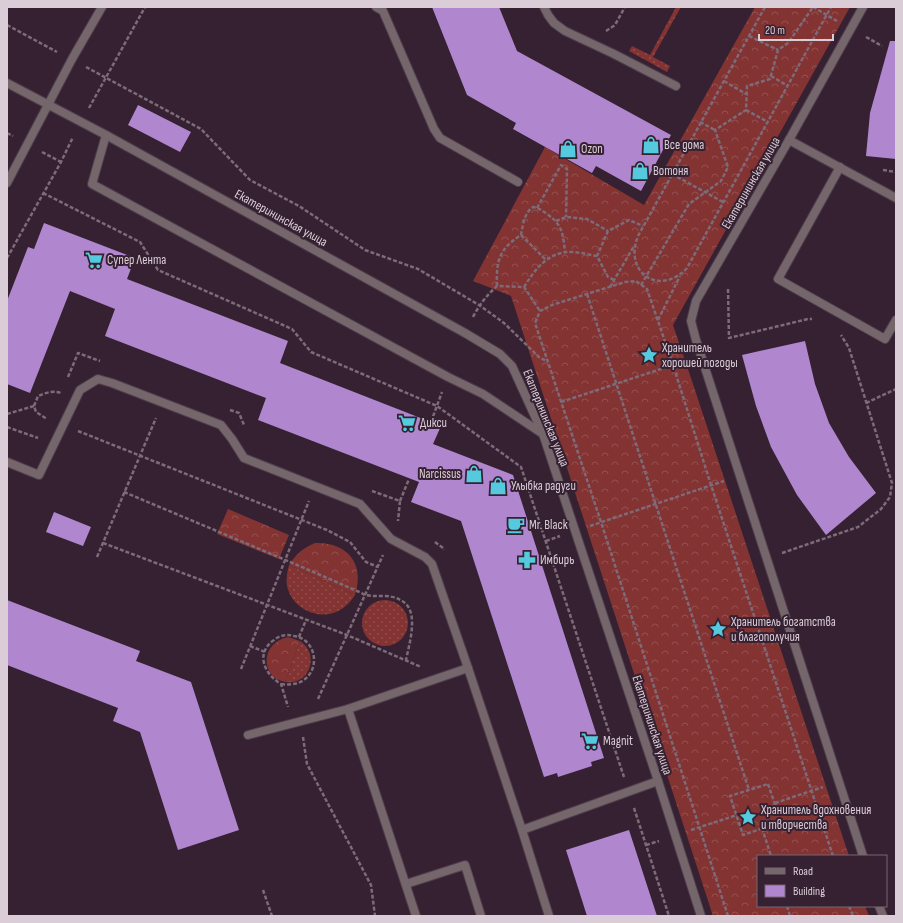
<svg xmlns="http://www.w3.org/2000/svg" width="903" height="923" font-family="'Sofia Sans Condensed',sans-serif">
<style>
.grass{fill:url(#grass-dots)}
.forest{fill:url(#forest-crowns)}
.building{fill:#b087cf}
.lines{fill:none;stroke-linecap:round;stroke-linejoin:round}
.lane-casing{stroke:#503d4c;stroke-width:10}
.street-casing{stroke:#503d4c;stroke-width:10}
.path{stroke:#7d6b79;stroke-width:2.5;stroke-dasharray:4 2;stroke-linecap:butt}
.lane{stroke:#74666a;stroke-width:8}
.street{stroke:#74666a;stroke-width:8}
.labels{text-anchor:middle;dominant-baseline:central;stroke-width:4;stroke-linejoin:round;paint-order:stroke}
.poi-label{font-size:13px;fill:#dbcdd7;stroke:#352131;text-anchor:start}
.street-label{font-size:13px;fill:#dbcdd7;stroke:#352131}
</style>
<defs>
<pattern id="grass-dots" width="8" height="8" patternUnits="userSpaceOnUse"><rect width="8" height="8" fill="#833332"/><path d="M2 2h.1M6 6h.1" fill="none" stroke="#944f4f" stroke-width="1.8" stroke-linecap="round"/></pattern>
<pattern id="forest-crowns" width="20" height="18" patternUnits="userSpaceOnUse"><rect width="20" height="18" fill="#833332"/><path d="M2 6a3 3 0 1 1 6 0M12 15a3 3 0 1 1 6 0" fill="none" stroke="#944f4f"/></pattern>
</defs>
<rect width="100%" height="100%" fill="#352131"/>
<g class="grass">
<path d="M676,7H681L653,57L670,66L667,72L629,51L632,46L650,55Z"/>
<path d="M289,565L355,595C351,601 347,606 340,610C320,622 292,609 287,586C286,579 287,572 289,565Z"/>
<circle cx="385" cy="623" r="23"/>
<path d="M300,641C320,654 310,686 285,682Z"/>
</g>
<g class="forest">
<path d="M755,7H850L673,325L692,381L849,856H758V906H865L869,916H713L511,296L473,281L545,147L644,205Z"/>
<path d="M228,509L289,535L279,559L217,534Z"/>
<path d="M315,543C347,542 365,563 355,595L289,565C296,554 303,548 315,543Z"/>
<path d="M288,637L300,641L285,682C260,677 260,643 288,637Z"/>
</g>
<g class="building">
<path d="M432,7H499L517,51L671,135L641,191L596,166L592,173L513,129L516,123L467,95Z"/>
<path d="M890,41H896V159L866,156L870,113Z"/>
<path d="M138,105L191,132L180,152L128,125Z"/>
<path d="M44,223L135,258L127,279L288,341L280,363L441,426L433,444L513,475L604,758L591,762L592,766L558,777L557,773L544,777L461,521L411,502L419,482L258,420L266,398L105,336L115,309L70,291L30,393L7,384V301L28,247L34,249Z"/>
<path d="M805,341L815,384L829,423L849,457L876,493L826,535L797,495L771,447L756,406L742,355Z"/>
<path d="M54,512L91,527L83,546L46,532Z"/>
<path d="M7,600L140,651L136,661L191,682L239,830L178,850L140,732L113,721L118,708L7,665Z"/>
<path d="M629,830L657,916H587L566,850Z"/>
</g>
<g class="lines">
<g class="lane-casing">
<g id="lane">
<path d="M376,7L383,11L434,129L440,138L518,182"/>
<path d="M544,7L548,15L554,23L565,31L614,54L676,86"/>
<path d="M106,135L92,184L448,377L483,394L543,434"/>
<path d="M789,140L896,198"/>
<path d="M840,167L778,279L885,339L896,320"/>
<path d="M7,183L72,59L102,7"/>
<path d="M7,462L39,475L80,390L98,379L112,383L221,425L232,439L244,458L360,504L391,539L425,557L432,564L468,668"/>
<path d="M248,735L348,709"/>
<path d="M406,884L465,865L481,916"/>
<path d="M416,916L348,709L468,668L522,830"/>
<path d="M549,916L522,830L658,781"/>
</g>
</g>
<g class="street-casing">
<g id="street">
<path d="M7,83L106,135L465,333L500,354L512,366L543,434L658,781L701,916"/>
<path d="M863,856L696,340L691,321L696,301L789,140L863,7"/>
<path d="M879,906L883,916"/>
</g>
</g>
<g class="path">
<path d="M765,7L638,236C623,273 660,297 687,268L831,7"/>
<path d="M813,7L837,21"/>
<path d="M7,25L57,52"/>
<path d="M606,31L615,25L625,7"/>
<path d="M749,36L778,50"/>
<path d="M866,37L882,46"/>
<path d="M86,67L201,129L250,180L299,206L365,250L418,269L479,305L504,323L540,358L547,361"/>
<path d="M771,76L788,86"/>
<path d="M724,81L746,94"/>
<path d="M89,108L145,7"/>
<path d="M746,110L768,122"/>
<path d="M700,122L715,130"/>
<path d="M7,133L13,136"/>
<path d="M42,152L61,162"/>
<path d="M883,170L896,172"/>
<path d="M672,174L723,202"/>
<path d="M43,193L140,242L158,270L292,329L311,352L437,406L521,467L624,777"/>
<path d="M537,208L561,165L567,169L566,217"/>
<path d="M556,221L566,217L587,219L608,231"/>
<path d="M521,235L546,260"/>
<path d="M7,258L61,162L73,137"/>
<path d="M614,280L608,277L597,256L608,231L629,220L643,226"/>
<path d="M641,285L689,204L721,181L728,167L715,130L746,110L747,86L770,79L778,50L788,43L813,7"/>
<path d="M497,286C496,261 499,249 521,235C523,225 524,213 533,207C539,208 543,211 547,214C563,225 563,235 565,252"/>
<path d="M524,287C535,269 549,251 572,252C580,252 589,255 597,256"/>
<path d="M610,287L634,246"/>
<path d="M728,289L729,338L808,319H812"/>
<path d="M587,294L749,790"/>
<path d="M473,317C479,305 487,295 497,286L524,287L540,311"/>
<path d="M658,320L680,276"/>
<path d="M68,377L78,353L100,361"/>
<path d="M561,402L673,365"/>
<path d="M866,403L896,389"/>
<path d="M34,406L38,396C45,393 53,390 61,393"/>
<path d="M230,410L239,413L244,425"/>
<path d="M7,414L34,406L36,412L47,419"/>
<path d="M431,422L442,392"/>
<path d="M7,427L38,438"/>
<path d="M78,431L327,530L350,542L366,562L378,567"/>
<path d="M372,491L400,501L398,521"/>
<path d="M124,492C202,525 280,557 357,591C360,592 363,594 365,595C379,598 393,592 406,604C418,616 409,645 406,660"/>
<path d="M400,501L409,479"/>
<path d="M590,526L724,481"/>
<path d="M546,541L560,536"/>
<path d="M435,542L443,548L444,550"/>
<path d="M103,543L347,635L421,667"/>
<path d="M782,553L858,527L881,509L890,497L892,483L849,348L841,335"/>
<path d="M97,557L156,418"/>
<path d="M299,637L306,620"/>
<path d="M250,646L265,652"/>
<path d="M241,669L309,501"/>
<path d="M281,684C322,690 323,640 294,636C287,634 280,635 274,640C255,653 264,674 281,684L288,707"/>
<path d="M318,699L383,555"/>
<path d="M303,737L307,764L371,885L375,916"/>
<path d="M768,784L781,822L743,835L730,796Z"/>
<path d="M775,803L823,787"/>
<path d="M634,808L669,916"/>
<path d="M762,828L771,856"/>
<path d="M691,830L737,815"/>
<path d="M646,845L659,841"/>
<path d="M263,890L272,916"/>
<path d="M787,906L790,916"/>
<path d="M849,906L853,916"/>
<path d="M728,916L601,522L535,323L540,311L552,305L625,282L636,281L647,289L673,365L711,485L833,856"/>
</g>
<use href="#lane" class="lane"/>
<use href="#street" class="street"/>
</g>
<defs>
<g id="shop-bare" transform="scale(1.38)"><path d="M-5-2.5h2.3a2.7 3.5 0 0 1 5.4 0H5L5.5 6h-11ZM-1.5-2.5h3a1.5 2.3 0 0 0-3 0Z" fill="#55cadf" stroke="#352131" stroke-width="2.5" paint-order="stroke"/></g>
<g id="supermarket-bare" transform="scale(1.38)"><path d="M-6-5.5h2.5l.6 2H6L4.5 2H-2.5L-4.4-4H-6ZM-1.5 3.2a1.3 1.3 0 1 0 .1 0ZM3 3.2a1.3 1.3 0 1 0 .1 0Z" fill="#55cadf" stroke="#352131" stroke-width="2.5" paint-order="stroke"/></g>
<g id="sight-bare" transform="scale(1.38)"><path d="M0-6L1.8-2.2L6-1.7L2.9 1.2L3.7 5.4L0 3.3L-3.7 5.4L-2.9 1.2L-6-1.7L-1.8-2.2Z" fill="#55cadf" stroke="#352131" stroke-width="2.5" paint-order="stroke"/></g>
<g id="cafe-bare" transform="scale(1.38)"><path d="M-5.5-4.5H6V0H3Q3 3.5 0 3.5H-2.5Q-5.5 3.5-5.5 0ZM3-3.2v2h1.7v-2ZM-6 4.5H4V6H-6Z" fill="#55cadf" stroke="#352131" stroke-width="2.5" paint-order="stroke"/></g>
<g id="pharmacy-bare" transform="scale(1.38)"><path d="M-2-6h4v4h4v4h-4v4h-4v-4h-4v-4h4Z" fill="#55cadf" stroke="#352131" stroke-width="2.5" paint-order="stroke"/></g>
</defs>
<g fill-rule="evenodd">
<use href="#shop-bare" x="651" y="145"/>
<use href="#shop-bare" x="568" y="149"/>
<use href="#shop-bare" x="640" y="171"/>
<use href="#supermarket-bare" x="94" y="260"/>
<use href="#sight-bare" x="649" y="355"/>
<use href="#supermarket-bare" x="407" y="423"/>
<use href="#shop-bare" x="474" y="474"/>
<use href="#shop-bare" x="498" y="486"/>
<use href="#cafe-bare" x="516" y="525"/>
<use href="#pharmacy-bare" x="527" y="560"/>
<use href="#sight-bare" x="718" y="629"/>
<use href="#supermarket-bare" x="590" y="741"/>
<use href="#sight-bare" x="748" y="817"/>
</g>
<g class="labels">
<g class="poi-label">
<text x="664" y="145">Все дома</text>
<text x="581" y="149">Ozon</text>
<text x="653" y="171">Вотоня</text>
<text x="107" y="260">Супер Лента</text>
<text x="662" y="348">Хранитель<tspan x="662" dy="15">хорошей погоды</tspan></text>
<text x="420" y="423">Дикси</text>
<text x="461" y="474" text-anchor="end">Narcissus</text>
<text x="511" y="486">Улыбка радуги</text>
<text x="529" y="525">Mr. Black</text>
<text x="540" y="560">Имбирь</text>
<text x="731" y="622">Хранитель богатства<tspan x="731" dy="15">и благополучия</tspan></text>
<text x="603" y="741">Magnit</text>
<text x="761" y="810">Хранитель вдохновения<tspan x="761" dy="15">и творчества</tspan></text>
</g>
<g class="street-label">
<text transform="translate(751 183) rotate(-60)">Екатерининская улица</text>
<text transform="translate(281 218) rotate(29)">Екатерининская улица</text>
<text transform="translate(546 418) rotate(68)">Екатерининская улица</text>
<text transform="translate(652 725) rotate(72)">Екатерининская улица</text>
</g>
</g>
<rect width="903" height="923" fill="none" stroke="#dbcdd7" stroke-width="16"/>
<rect x="757" y="855" width="130" height="52" fill="#352131" stroke="#776673"/>
<rect x="765" y="868" width="20" height="6" fill="#74666a" stroke="#776673"/>
<text x="793" y="875" font-size="12" fill="#dbcdd7">Road</text>
<rect x="765" y="885" width="20" height="12" fill="#b087cf" stroke="#776673"/>
<text x="793" y="895" font-size="12" fill="#dbcdd7">Building</text>
<path d="M759 34v6h74v-6" fill="none" stroke="#dbcdd7" stroke-width="2"/>
<text x="765" y="34" font-size="12" fill="#dbcdd7" stroke="#352131" stroke-width="3" paint-order="stroke">20 m</text>
</svg>
